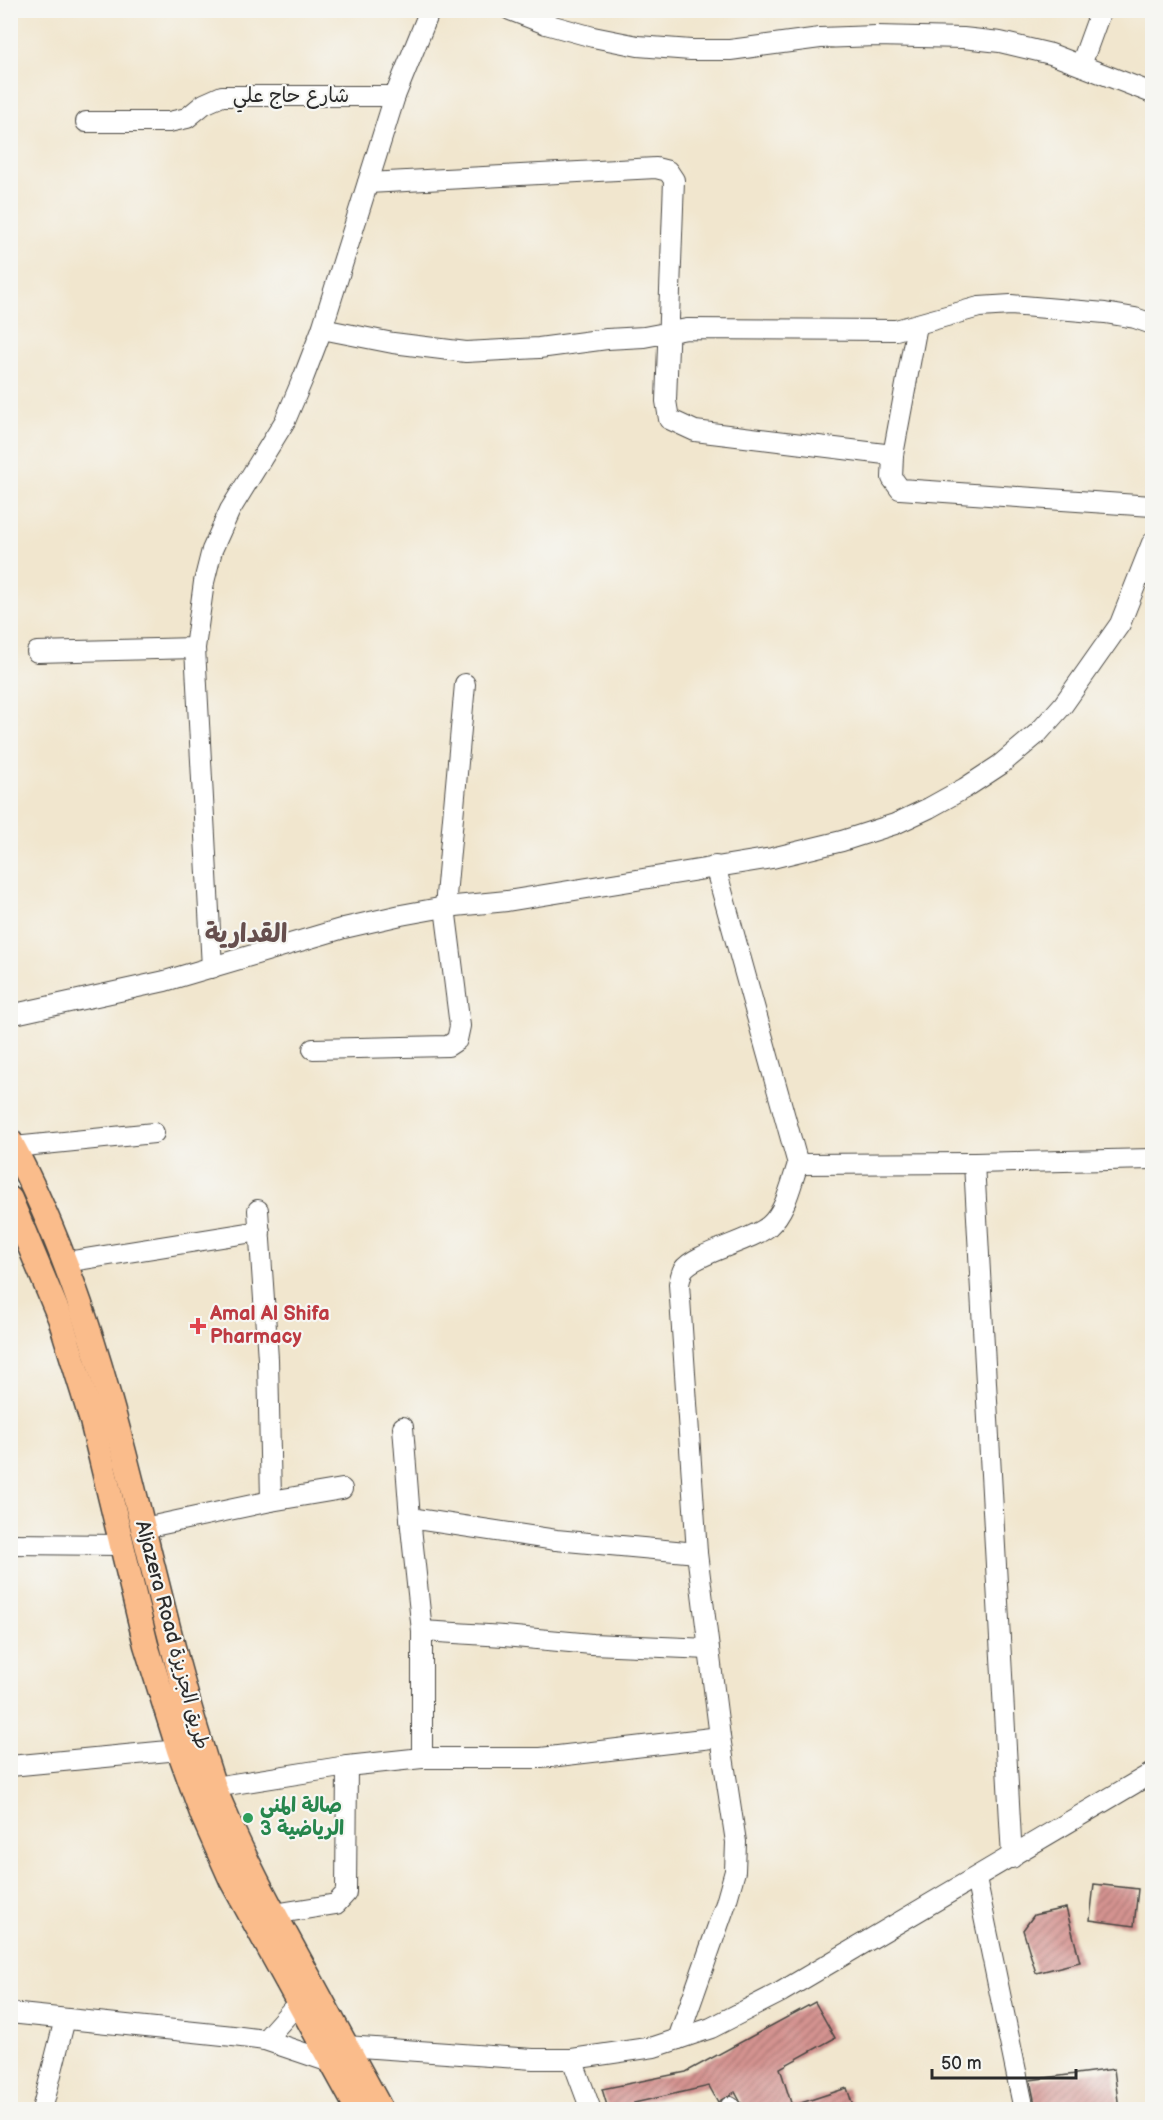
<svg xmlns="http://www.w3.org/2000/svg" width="1163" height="2120" font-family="'Balsamiq Sans','Playpen Sans Arabic',sans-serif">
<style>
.building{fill:url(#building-hatch)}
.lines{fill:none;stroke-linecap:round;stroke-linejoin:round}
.minor-casing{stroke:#494743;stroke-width:22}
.major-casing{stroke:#494743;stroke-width:27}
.minor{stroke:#fff;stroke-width:20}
.major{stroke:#fabc8b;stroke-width:24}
.health-dot{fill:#e0444e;stroke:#f6f6f2;stroke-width:2}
.leisure-dot{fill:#2e9e5b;stroke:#f6f6f2;stroke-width:2}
.labels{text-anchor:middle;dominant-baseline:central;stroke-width:4.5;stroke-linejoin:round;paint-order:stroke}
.street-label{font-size:20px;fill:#2b2b2b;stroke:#f6f6f2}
.health-label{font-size:20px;font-weight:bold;fill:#be3a42;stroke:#f6f6f2;text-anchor:start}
.leisure-label{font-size:20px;font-weight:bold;fill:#27864d;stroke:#f6f6f2;text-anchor:start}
.district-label{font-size:26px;font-weight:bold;fill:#664f4e;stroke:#f6f6f2}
</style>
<defs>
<pattern id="building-hatch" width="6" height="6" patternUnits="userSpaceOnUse" patternTransform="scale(1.5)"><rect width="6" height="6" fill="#d49390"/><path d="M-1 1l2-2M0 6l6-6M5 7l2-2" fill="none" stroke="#ac7876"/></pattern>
</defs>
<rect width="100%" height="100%" fill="#f6f6f2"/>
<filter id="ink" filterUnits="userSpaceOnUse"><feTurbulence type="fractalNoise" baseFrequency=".0167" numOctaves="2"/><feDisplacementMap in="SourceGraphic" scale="12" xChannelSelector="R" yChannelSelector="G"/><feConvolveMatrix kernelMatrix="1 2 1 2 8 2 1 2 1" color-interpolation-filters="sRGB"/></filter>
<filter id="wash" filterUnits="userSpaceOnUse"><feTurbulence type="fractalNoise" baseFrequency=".008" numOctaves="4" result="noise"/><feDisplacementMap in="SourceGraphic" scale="24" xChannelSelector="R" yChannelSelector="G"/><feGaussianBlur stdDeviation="1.35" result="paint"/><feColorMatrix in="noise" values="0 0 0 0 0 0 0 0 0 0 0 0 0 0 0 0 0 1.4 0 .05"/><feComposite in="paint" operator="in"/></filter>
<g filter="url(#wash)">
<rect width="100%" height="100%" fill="#f1e6ce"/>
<g id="blocks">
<g class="building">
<path d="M1094,1884L1138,1889L1134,1926L1090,1920Z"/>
<path d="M1066,1908L1080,1962L1036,1973L1023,1930L1034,1915Z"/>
<path d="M815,2002L835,2038L780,2068L792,2106L847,2088L854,2109H743L741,2103L735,2092L718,2102L709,2086L634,2103L637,2109H608L602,2089L686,2072Z"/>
<path d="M1114,2069L1119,2109H1036L1030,2080Z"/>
</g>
</g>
</g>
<g filter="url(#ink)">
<use href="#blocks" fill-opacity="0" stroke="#494743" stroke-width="1.5"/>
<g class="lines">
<g class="minor-casing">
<g id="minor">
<path d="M510,10L546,24L593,37L638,46L691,50H730L820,38L876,36L963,38L1000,42L1051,54L1152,93"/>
<path d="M1081,65L1101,10"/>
<path d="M86,122H169L187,118L204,104L222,96H395"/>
<path d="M368,183L656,168L668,171L674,180L666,401L669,419L695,431L893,455"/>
<path d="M917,325L893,455L892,478L900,489L1152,506"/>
<path d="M322,329L393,343L466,352L539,348L607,339L644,337L687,329L896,330L979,307L1011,305L1105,313L1135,318L1152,324"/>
<path d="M37,652L195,648"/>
<path d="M212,968L195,648L204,582L212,550L230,510L285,421L304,376L322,329L395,96L430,10"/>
<path d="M10,1015L165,981L344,928L401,915L445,907L507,901L772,858L842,841L895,824L929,808L965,788L1000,765L1038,733L1063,705L1120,624L1152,543"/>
<path d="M313,1049L448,1046L457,1040L460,1026L445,907L465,684"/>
<path d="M14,1147L154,1133"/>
<path d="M974,1163L1012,1858"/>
<path d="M798,1164L974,1163L1152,1159"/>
<path d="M258,1210L268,1359L271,1501"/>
<path d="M66,1262L260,1231"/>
<path d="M403,1427L410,1518L422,1631V1758"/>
<path d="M410,1518L556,1540L697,1553"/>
<path d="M144,1528L271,1501L342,1489"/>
<path d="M10,1544L121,1545"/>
<path d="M422,1631L504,1636L592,1644L709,1649"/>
<path d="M10,1766L179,1750"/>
<path d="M214,1787L347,1766L422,1758H541L720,1737"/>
<path d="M976,1878L1024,2110"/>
<path d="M274,1914L336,1904L346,1893L347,1766"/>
<path d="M10,2013L233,2036L265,2040L333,2063"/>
<path d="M678,2039L726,1903L735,1871L736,1842L720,1737L697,1553L679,1284C680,1280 681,1274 683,1270C694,1253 750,1242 769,1226C786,1211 791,1184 798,1164L715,866"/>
<path d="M265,2040L298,2003"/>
<path d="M334,2047L346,2046L533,2059H572L654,2047L711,2028L781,1992L1152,1773"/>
<path d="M572,2059L591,2110"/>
<path d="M730,2107L731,2110"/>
<path d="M42,2110L65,2019"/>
</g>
</g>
<g class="major-casing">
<g id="major">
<path d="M10,1141C118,1342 142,1571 213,1784C217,1797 224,1810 229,1823C245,1858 262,1892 281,1926C314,1987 347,2048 381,2110"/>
<path d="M10,1199L60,1318L92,1421L146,1645L179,1750L203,1816L232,1881L358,2110"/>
</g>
</g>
<use href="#minor" class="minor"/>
<use href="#major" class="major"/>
</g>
</g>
<path class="health-dot" d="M195 1317h6v6h6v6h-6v6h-6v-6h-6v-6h6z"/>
<circle class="leisure-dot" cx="248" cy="1818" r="6"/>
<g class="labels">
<g class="street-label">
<text x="291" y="96">شارع حاج علي</text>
<text transform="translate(172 1635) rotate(75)">Aljazera Road طريق الجزيزة</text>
</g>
<g class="health-label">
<text x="210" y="1314">Amal Al Shifa<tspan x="210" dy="23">Pharmacy</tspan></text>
</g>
<g class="leisure-label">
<text x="260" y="1806">صالة المنى<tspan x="260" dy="23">الرياضية 3</tspan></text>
</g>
<g class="district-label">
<text x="246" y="934">القدارية</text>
</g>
</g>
<rect width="1163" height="2120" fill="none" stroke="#f6f6f2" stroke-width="36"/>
<path d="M932 2069v9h144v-9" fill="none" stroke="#2b2b2b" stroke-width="3"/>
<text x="941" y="2069" font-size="18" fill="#2b2b2b" stroke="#f6f6f2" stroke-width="4.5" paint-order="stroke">50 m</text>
</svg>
